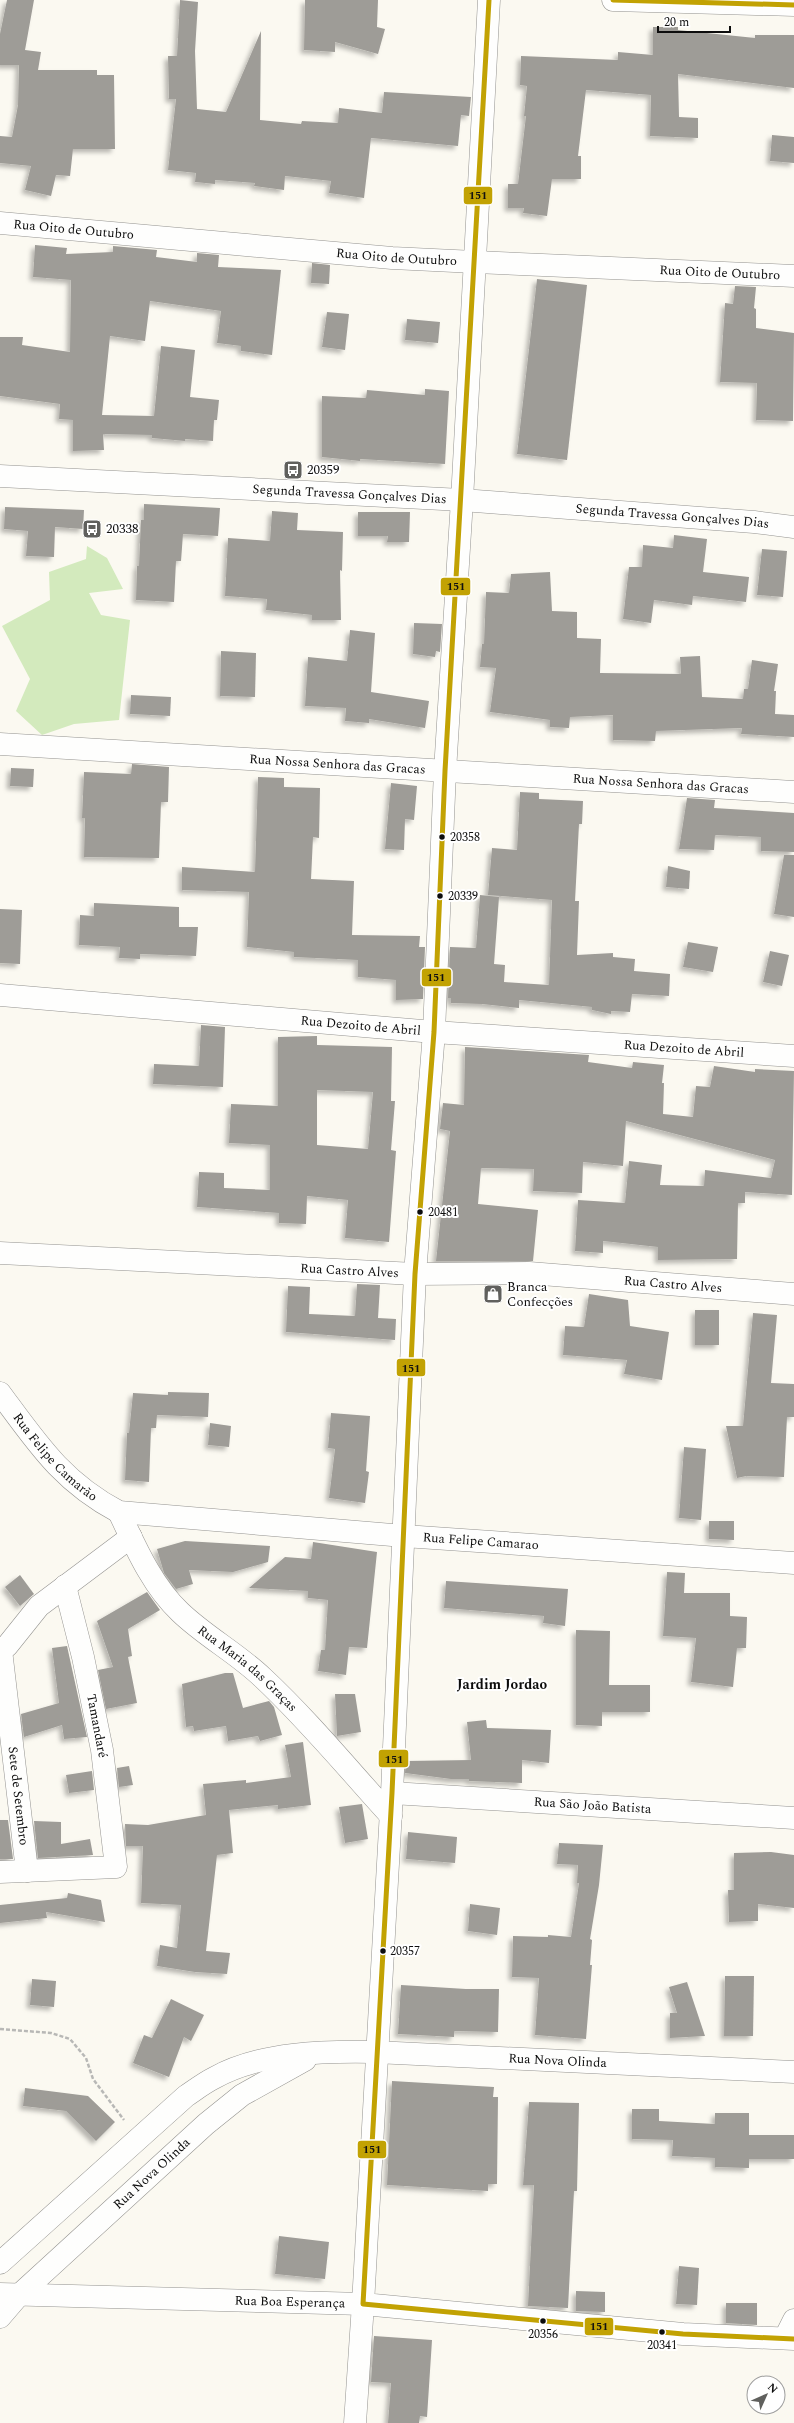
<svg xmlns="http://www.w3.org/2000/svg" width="794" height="2423" font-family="Spectral,serif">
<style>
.forest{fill:#d3eabd}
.building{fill:#9e9c97;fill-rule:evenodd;filter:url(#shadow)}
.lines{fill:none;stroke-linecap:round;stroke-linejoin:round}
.minor-casing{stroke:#949390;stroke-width:23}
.tertiary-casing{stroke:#949390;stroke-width:23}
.path{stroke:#b8b8b6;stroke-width:2.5;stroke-dasharray:4 2;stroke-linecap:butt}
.minor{stroke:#fefefd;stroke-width:22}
.tertiary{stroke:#fefefd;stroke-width:22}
.bus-1-casing{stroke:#fff;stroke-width:8}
.bus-1{stroke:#c2a203;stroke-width:5}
.bus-dot{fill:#0d0d0d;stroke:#fff;stroke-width:1.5}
.labels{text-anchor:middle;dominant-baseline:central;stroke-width:4;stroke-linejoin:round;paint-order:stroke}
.bus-label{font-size:12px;fill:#0d0d0d;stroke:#fff;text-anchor:start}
.street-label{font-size:13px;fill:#0d0d0d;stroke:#fff}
.poi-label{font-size:13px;fill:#0d0d0d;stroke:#fff;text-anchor:start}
.neighbourhood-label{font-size:14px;font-weight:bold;fill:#0d0d0d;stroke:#fff}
.line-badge{stroke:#fff;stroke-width:1.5}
.pale-badge-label{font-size:11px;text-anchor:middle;font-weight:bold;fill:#111}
</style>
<defs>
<filter id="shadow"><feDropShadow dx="-3.5" dy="3.5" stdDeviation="2" flood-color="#0004"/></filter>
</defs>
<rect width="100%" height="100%" fill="#fbf9f1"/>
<path class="forest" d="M87,546L107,558L123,589L89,593L101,615L130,620L119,720L74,724L42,735L16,711L30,679L2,626L50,600L49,572L86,559Z"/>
<g class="building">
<path d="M7,0H34L25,50L41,52L38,70H97V75H114L115,149H73L70,176L56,175L51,196L25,190L31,166L0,163V136L12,137L18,105L19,65H0V34Z"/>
<path d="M180,0L198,2L195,51L197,109L226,112L261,31L260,120L301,124L302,121L338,123L339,108L382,113L384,92L471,97L469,116L461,115L458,146L371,138L364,198L329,193L331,181L285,176L284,190L254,186L255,183L215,180V184L195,182L196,173L168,170L176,99H169L168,56H177Z"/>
<path d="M305,0H378L377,27L385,29L378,54L335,42V52L304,50Z"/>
<path d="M653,27H678V30L755,38V35H794V88L678,74L679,117L698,118V138L650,136L651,95L586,90L578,156H581V179H552L547,216L523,213L524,208H508V184H518L526,116H524L527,86L520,85L521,56L618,60V52L653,55Z"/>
<path d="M772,135L794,137V163L770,161Z"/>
<path d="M35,245L67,248L66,254L113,252V246L157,250L156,257L197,262V253L219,255L218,267L281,270L272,355L241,351V346L217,343L221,311L150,301L145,341L110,336L102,415L154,416L161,346L195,350L190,397L219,400L217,420H214L213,441L185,439V441L152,438V435L103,434L104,450L73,451V420L59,419L60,404L0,396V337H23L22,345L70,352L71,280L33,277Z"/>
<path d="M312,263L330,265L329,284L311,283Z"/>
<path d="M537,279L587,285L567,460L517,454Z"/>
<path d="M735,286L756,287L754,308L756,309V328L794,333L793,421L756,420L757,383L720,382L725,303L733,304Z"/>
<path d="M327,312L349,314L345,350L322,347Z"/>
<path d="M407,319L440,322L438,343L405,340Z"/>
<path d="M425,389L449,391L445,464L360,459V461L322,457V396L366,398L367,390L425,395Z"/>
<path d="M144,504L220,508L218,536L183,534L181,561H176L174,602L136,600L137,566H139L141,520H144Z"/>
<path d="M5,507L84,510L83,529L55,527L54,557L26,556L28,531L4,529Z"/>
<path d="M272,511L298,513L297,530L343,532L342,571L340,570L341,620H312V615L266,610L267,599L225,596L228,538L270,541Z"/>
<path d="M358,512H410L409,542H387L388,536H358Z"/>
<path d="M674,535L707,539L703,572L749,577L746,602L693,596L692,605L654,600L651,623L623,619L629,567H642L643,545L673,548Z"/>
<path d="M762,549L787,551L783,597L757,595Z"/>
<path d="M550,572L552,611L577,612V638L601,639L600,673L681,674L680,657L700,656L702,697L743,699L744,689H748L752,660L778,664L774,691H776L775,714L794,715V737L741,734L742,728L656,731L655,741L613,740V715L570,717L569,728L550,727V720L490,712L496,668L480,667L482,644H484L486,592L509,593L511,574Z"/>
<path d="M414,623L442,624L440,652L436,651L435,657L413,654Z"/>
<path d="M350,630L375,633L371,692L429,701L425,728L369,719V723L345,721L346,708L305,706L308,657L347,661Z"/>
<path d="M221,651L256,653L255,697L220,696Z"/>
<path d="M131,695L171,697L170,716L130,714Z"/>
<path d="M132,764L169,767L168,802H161L159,858L84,857L85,818H82L84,772L131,774Z"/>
<path d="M11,768L34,769L33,787L10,786Z"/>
<path d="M258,777L284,778V787L320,788L319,838L313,837L311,879L354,881L352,935L420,936L419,947H425L423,999L396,1000V980L358,977V960L294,957V952L247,947L249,892L182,890V867L255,872Z"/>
<path d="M391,783L417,786L414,820L405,819L404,850L385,849Z"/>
<path d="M520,792L539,793V799L583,801L582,824H579L575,901H579L577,955L613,953V957L635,959L634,971L670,974L669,996L632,994L630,1012L611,1011V1014L592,1010V1007L519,1000V1008L482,1004L451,1003V998H448L450,947L476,948L480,895L499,897L494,964L505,965L504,982L549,985L552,900L488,895L492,848L517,850Z"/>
<path d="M687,798L715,800L714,808L794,813V852L761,851V837L715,835L714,850L679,849Z"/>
<path d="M784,855H794V917L774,914Z"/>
<path d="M668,866L690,871L689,889L666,887Z"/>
<path d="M94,903L179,907V927H198L196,956L140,954V959L119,958L120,947L79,945L80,915L94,916Z"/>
<path d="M0,909L22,910L20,964L0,963Z"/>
<path d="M688,942L718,947L713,972L683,967Z"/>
<path d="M770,951L789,955L782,986L763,982Z"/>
<path d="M201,1025L225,1027L223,1087L153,1084L154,1064L199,1066Z"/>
<path d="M317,1036V1045L392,1047L391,1101H395L391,1150L396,1151L389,1242L345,1238L348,1200L307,1196L306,1224L279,1223V1213L197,1207L199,1172L224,1173V1188L270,1190V1145L229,1143L231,1104L278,1106V1037ZM317,1090L373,1092L368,1149L317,1145Z"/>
<path d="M465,1047L589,1055L588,1062L632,1068L633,1062L664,1065L662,1083H664L663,1114L693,1117L696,1086L710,1087L714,1066L755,1072V1069L794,1071L792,1195L745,1192V1203H738L737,1259L658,1260V1247L603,1241V1253L575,1251L578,1200L625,1203L629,1161L662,1165L660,1185L704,1186L705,1170L771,1178L775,1160L626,1121L623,1166L583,1162L582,1193L533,1191L534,1169L481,1168L478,1204L538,1210L533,1261H436L450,1131L440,1129L443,1103L464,1105Z"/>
<path d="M357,1284L380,1285L378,1318L396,1319L395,1340L286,1332L288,1286L310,1287L309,1314L355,1316Z"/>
<path d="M589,1294L628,1300L630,1326L669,1332L662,1380L624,1374L627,1360L563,1355L565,1326L584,1327Z"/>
<rect x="695" y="1310" width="24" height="35"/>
<path d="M753,1313L777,1315L771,1383L794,1384V1417H787L784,1477L746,1476L737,1478L726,1426H743Z"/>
<path d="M168,1392L209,1393L208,1417L157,1415L156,1428H151L149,1482L125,1480L127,1433H129L133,1393L168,1395Z"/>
<path d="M331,1413L370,1416L366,1471L369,1472L365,1503L329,1498L335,1449L328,1448Z"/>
<path d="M210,1423L231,1426L229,1447L208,1445Z"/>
<path d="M684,1447L706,1449L701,1520L679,1518Z"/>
<path d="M709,1521H734V1540L709,1539Z"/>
<path d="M185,1541L270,1546L268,1562L233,1572L189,1570L193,1584L176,1589L164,1573L157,1549Z"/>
<path d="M313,1542L377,1552L367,1648L349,1647L346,1675L318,1671L321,1650H325L328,1600L308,1598V1591L249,1588L285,1557L311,1559Z"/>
<path d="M667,1572L685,1573L684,1593H730V1616L747,1617L746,1648H737L733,1687L691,1682L696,1638L663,1636Z"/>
<path d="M20,1575L34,1594L20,1606L5,1587Z"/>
<path d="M446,1581L568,1589L565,1626L543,1623L544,1616L444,1608Z"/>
<path d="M147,1592L160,1610L128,1629L132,1656L128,1657L137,1703L106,1709L98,1670L113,1667L97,1621Z"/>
<path d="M576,1630L610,1631L609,1685H650V1712H602V1726L576,1725Z"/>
<path d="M67,1646L87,1737L64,1739L62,1725L24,1737L21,1714L59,1703L52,1648Z"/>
<path d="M225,1673H233L243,1708L269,1701L274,1707L282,1735L260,1741L258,1736L228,1741L226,1726L194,1731L193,1726L186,1727L182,1684Z"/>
<path d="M335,1694H355L361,1732L337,1736Z"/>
<path d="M486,1720L487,1728L551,1730L549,1763L522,1760V1783L469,1781V1779H451L405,1773L406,1761L471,1760L467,1722Z"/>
<path d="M303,1742L311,1805L278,1809V1805L229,1810L233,1853L217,1855L206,1951L230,1953L227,1974L195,1972L157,1966L160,1945L177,1948L181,1905L141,1903L143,1846H126L125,1824L148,1825L206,1815L203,1784L246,1780V1783L291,1777L285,1745Z"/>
<path d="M129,1766L133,1785L119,1787L117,1768Z"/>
<path d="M92,1771L94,1790L69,1793L66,1775Z"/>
<path d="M362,1804L368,1839L345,1843L339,1807Z"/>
<path d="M0,1820H8L13,1859H0Z"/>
<path d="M34,1821L61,1822V1844L90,1839L93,1855L38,1858Z"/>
<path d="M408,1832L457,1837L455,1863L406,1859Z"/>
<path d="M559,1843L603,1845L599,1885L590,1939L592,1940L590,1965H592L586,2039L535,2035L539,1978L512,1977L513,1936L548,1937V1935L571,1937L579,1883H577L578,1865L557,1864Z"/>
<path d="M771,1852L794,1855V1908L758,1904V1921L729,1922L728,1890H734V1853Z"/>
<path d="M68,1893L101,1900L105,1922L46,1912L47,1918L0,1923V1905L67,1898Z"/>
<path d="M470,1904L500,1908L497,1935L468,1931Z"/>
<path d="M725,1976H754L753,2036H724Z"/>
<path d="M32,1979L56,1981L54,2007L30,2005Z"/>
<path d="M687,1982L705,2036L670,2038V2013H677L669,1987Z"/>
<path d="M401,1985L466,1989H499L498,2032L454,2031V2037L398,2034Z"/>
<path d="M171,1999L204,2015L191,2041L184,2037L169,2077L133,2063L144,2035L152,2038Z"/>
<path d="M392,2081L494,2087L493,2097H498L497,2184H488V2191L387,2185Z"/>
<path d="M25,2088L88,2096L115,2122L96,2141L66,2111L23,2106Z"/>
<path d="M529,2102L579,2103L577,2191H574L568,2308L528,2306L534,2185H523Z"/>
<path d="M632,2109H659V2121L715,2124V2113H749V2135H794V2159H749V2168L715,2167V2158L672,2156L673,2140L632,2139Z"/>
<path d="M279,2236L329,2242L325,2279L275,2274Z"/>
<path d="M679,2266L699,2268L697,2305L676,2304Z"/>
<path d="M576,2291L605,2292V2312L576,2311Z"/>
<path d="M726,2303H757V2325L726,2323Z"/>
<path d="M374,2336L432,2340L427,2417L420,2416L419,2423H388L391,2383L371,2382Z"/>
</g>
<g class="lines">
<g class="minor-casing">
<g id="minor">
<path d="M613,0L794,5"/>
<path id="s1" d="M0,223L392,258L475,262"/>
<path id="s2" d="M462,500L754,522L794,527"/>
<path id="s3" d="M0,744L794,792"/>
<path id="s4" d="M0,995L434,1032L794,1056"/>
<path id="s5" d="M0,1253L415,1274L529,1273L794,1294"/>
<path id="s6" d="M0,1393C37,1443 62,1482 119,1512L404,1536L794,1563"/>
<path id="s7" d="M119,1512C135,1546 152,1586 180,1612C206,1637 237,1653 263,1678C308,1720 349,1770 391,1816"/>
<path d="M0,1650L7,1646L39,1606L131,1537"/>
<path id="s8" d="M1,1650L27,1871"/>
<path id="s9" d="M392,1793L794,1818"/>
<path d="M0,1872L116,1867L102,1750L83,1657L65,1586"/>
<path id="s10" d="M0,2263L186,2096C195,2090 204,2083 214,2078C260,2052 325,2051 375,2052L794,2072"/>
<path id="s11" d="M0,2294L363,2304L355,2423"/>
<path id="s12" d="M0,2317L18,2296L206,2124L242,2095L305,2060"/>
<path d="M785,2338L794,2320"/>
</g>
</g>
<g class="tertiary-casing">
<g id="tertiary">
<path d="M489,0L462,500L445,771L434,1032L415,1274L392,1793L363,2304L683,2334L794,2339"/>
<path id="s13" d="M475,262L794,276"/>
<path id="s14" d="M0,476L462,500"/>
</g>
</g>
<path class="path" d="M0,2029L51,2033L70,2039L86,2058L93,2079L124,2120"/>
<use href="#minor" class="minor"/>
<use href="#tertiary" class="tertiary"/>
<g class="bus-1-casing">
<g id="bus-1">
<path d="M489,0L445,771L434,1032L415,1274L392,1793L363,2304L683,2334L794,2339"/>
<path d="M613,0L794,5"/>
</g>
</g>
<use href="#bus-1" class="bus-1"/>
</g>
<defs>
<g id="bus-square" transform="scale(1)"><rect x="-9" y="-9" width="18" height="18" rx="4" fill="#60605d" stroke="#fff"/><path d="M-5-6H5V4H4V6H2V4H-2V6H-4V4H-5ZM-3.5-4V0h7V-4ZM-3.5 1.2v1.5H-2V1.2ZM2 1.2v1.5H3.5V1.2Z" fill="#fff"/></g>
<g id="shop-square" transform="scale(1)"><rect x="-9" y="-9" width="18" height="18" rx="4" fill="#60605d" stroke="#fff"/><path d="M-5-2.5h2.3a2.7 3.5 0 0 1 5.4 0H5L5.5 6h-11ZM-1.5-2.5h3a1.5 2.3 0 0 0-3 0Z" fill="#fff"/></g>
</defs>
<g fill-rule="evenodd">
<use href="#bus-square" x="293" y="470"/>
<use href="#bus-square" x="92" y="529"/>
<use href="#shop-square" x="493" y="1294"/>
</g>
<g class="bus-dot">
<circle cx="442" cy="837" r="3.5"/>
<circle cx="440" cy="896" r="3.5"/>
<circle cx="420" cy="1212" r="3.5"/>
<circle cx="383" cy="1951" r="3.5"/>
<circle cx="543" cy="2321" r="3.5"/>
<circle cx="662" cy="2332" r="3.5"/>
</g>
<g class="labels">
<g class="bus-label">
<text x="450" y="837">20358</text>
<text x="448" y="896">20339</text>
<text x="428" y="1212">20481</text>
<text x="390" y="1951">20357</text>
<text x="543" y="2334" text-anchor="middle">20356</text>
<text x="662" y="2345" text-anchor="middle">20341</text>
</g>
<g class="street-label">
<text stroke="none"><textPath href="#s1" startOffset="74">Rua Oito de Outubro</textPath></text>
<text stroke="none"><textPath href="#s1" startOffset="398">Rua Oito de Outubro</textPath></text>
<text stroke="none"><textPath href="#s13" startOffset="245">Rua Oito de Outubro</textPath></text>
<text stroke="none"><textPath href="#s14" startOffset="350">Segunda Travessa Gonçalves Dias</textPath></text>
<text stroke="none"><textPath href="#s2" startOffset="211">Segunda Travessa Gonçalves Dias</textPath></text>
<text stroke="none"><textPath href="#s3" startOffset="338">Rua Nossa Senhora das Gracas</textPath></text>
<text stroke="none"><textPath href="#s3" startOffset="662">Rua Nossa Senhora das Gracas</textPath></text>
<text stroke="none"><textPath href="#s4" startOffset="362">Rua Dezoito de Abril</textPath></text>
<text stroke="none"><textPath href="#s4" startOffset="686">Rua Dezoito de Abril</textPath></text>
<text stroke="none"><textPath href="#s5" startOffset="350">Rua Castro Alves</textPath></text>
<text stroke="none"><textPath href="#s5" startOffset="674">Rua Castro Alves</textPath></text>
<text stroke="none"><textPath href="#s6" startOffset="85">Rua Felipe Camarão</textPath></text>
<text stroke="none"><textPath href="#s6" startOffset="533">Rua Felipe Camarao</textPath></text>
<text stroke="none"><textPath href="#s7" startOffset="206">Rua Maria das Graças</textPath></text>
<text transform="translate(97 1726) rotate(79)">Tamandaré</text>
<text stroke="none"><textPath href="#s8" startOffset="147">Sete de Setembro</textPath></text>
<text stroke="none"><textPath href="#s9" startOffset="201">Rua São João Batista</textPath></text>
<text stroke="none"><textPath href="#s10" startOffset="631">Rua Nova Olinda</textPath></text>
<text stroke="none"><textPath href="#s12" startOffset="209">Rua Nova Olinda</textPath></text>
<text stroke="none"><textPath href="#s11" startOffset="290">Rua Boa Esperança</textPath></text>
</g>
<g class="poi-label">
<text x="307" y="470">20359</text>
<text x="106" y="529">20338</text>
<text x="507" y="1287">Branca<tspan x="507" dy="15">Confecções</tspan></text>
</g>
<g class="neighbourhood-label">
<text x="502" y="1684">Jardim Jordao</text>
</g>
</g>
<g class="line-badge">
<rect x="463" y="186" width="30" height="19" rx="4" fill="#c2a203"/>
<rect x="440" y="577" width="31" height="19" rx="4" fill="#c2a203"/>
<rect x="421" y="968" width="31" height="19" rx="4" fill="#c2a203"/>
<rect x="396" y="1358" width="30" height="19" rx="4" fill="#c2a203"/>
<rect x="378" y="1749" width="31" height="19" rx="4" fill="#c2a203"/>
<rect x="357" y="2140" width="30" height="19" rx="4" fill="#c2a203"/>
<rect x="584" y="2317" width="30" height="19" rx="4" fill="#c2a203"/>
</g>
<g class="pale-badge-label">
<text x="478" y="199">151</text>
<text x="456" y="590">151</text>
<text x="436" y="981">151</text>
<text x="411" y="1372">151</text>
<text x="394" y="1763">151</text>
<text x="372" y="2153">151</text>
<text x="599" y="2330">151</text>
</g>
<g transform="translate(766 2395) rotate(45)"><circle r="19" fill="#ffffff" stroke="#9e9e9e"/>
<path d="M0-3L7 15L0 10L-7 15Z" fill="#60605d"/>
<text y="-6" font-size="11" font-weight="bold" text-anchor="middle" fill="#0d0d0d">N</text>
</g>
<path d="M658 26v6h72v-6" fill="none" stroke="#0d0d0d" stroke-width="2"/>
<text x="664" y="26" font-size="12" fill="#0d0d0d" stroke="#ffffff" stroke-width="3" paint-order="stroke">20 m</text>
</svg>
